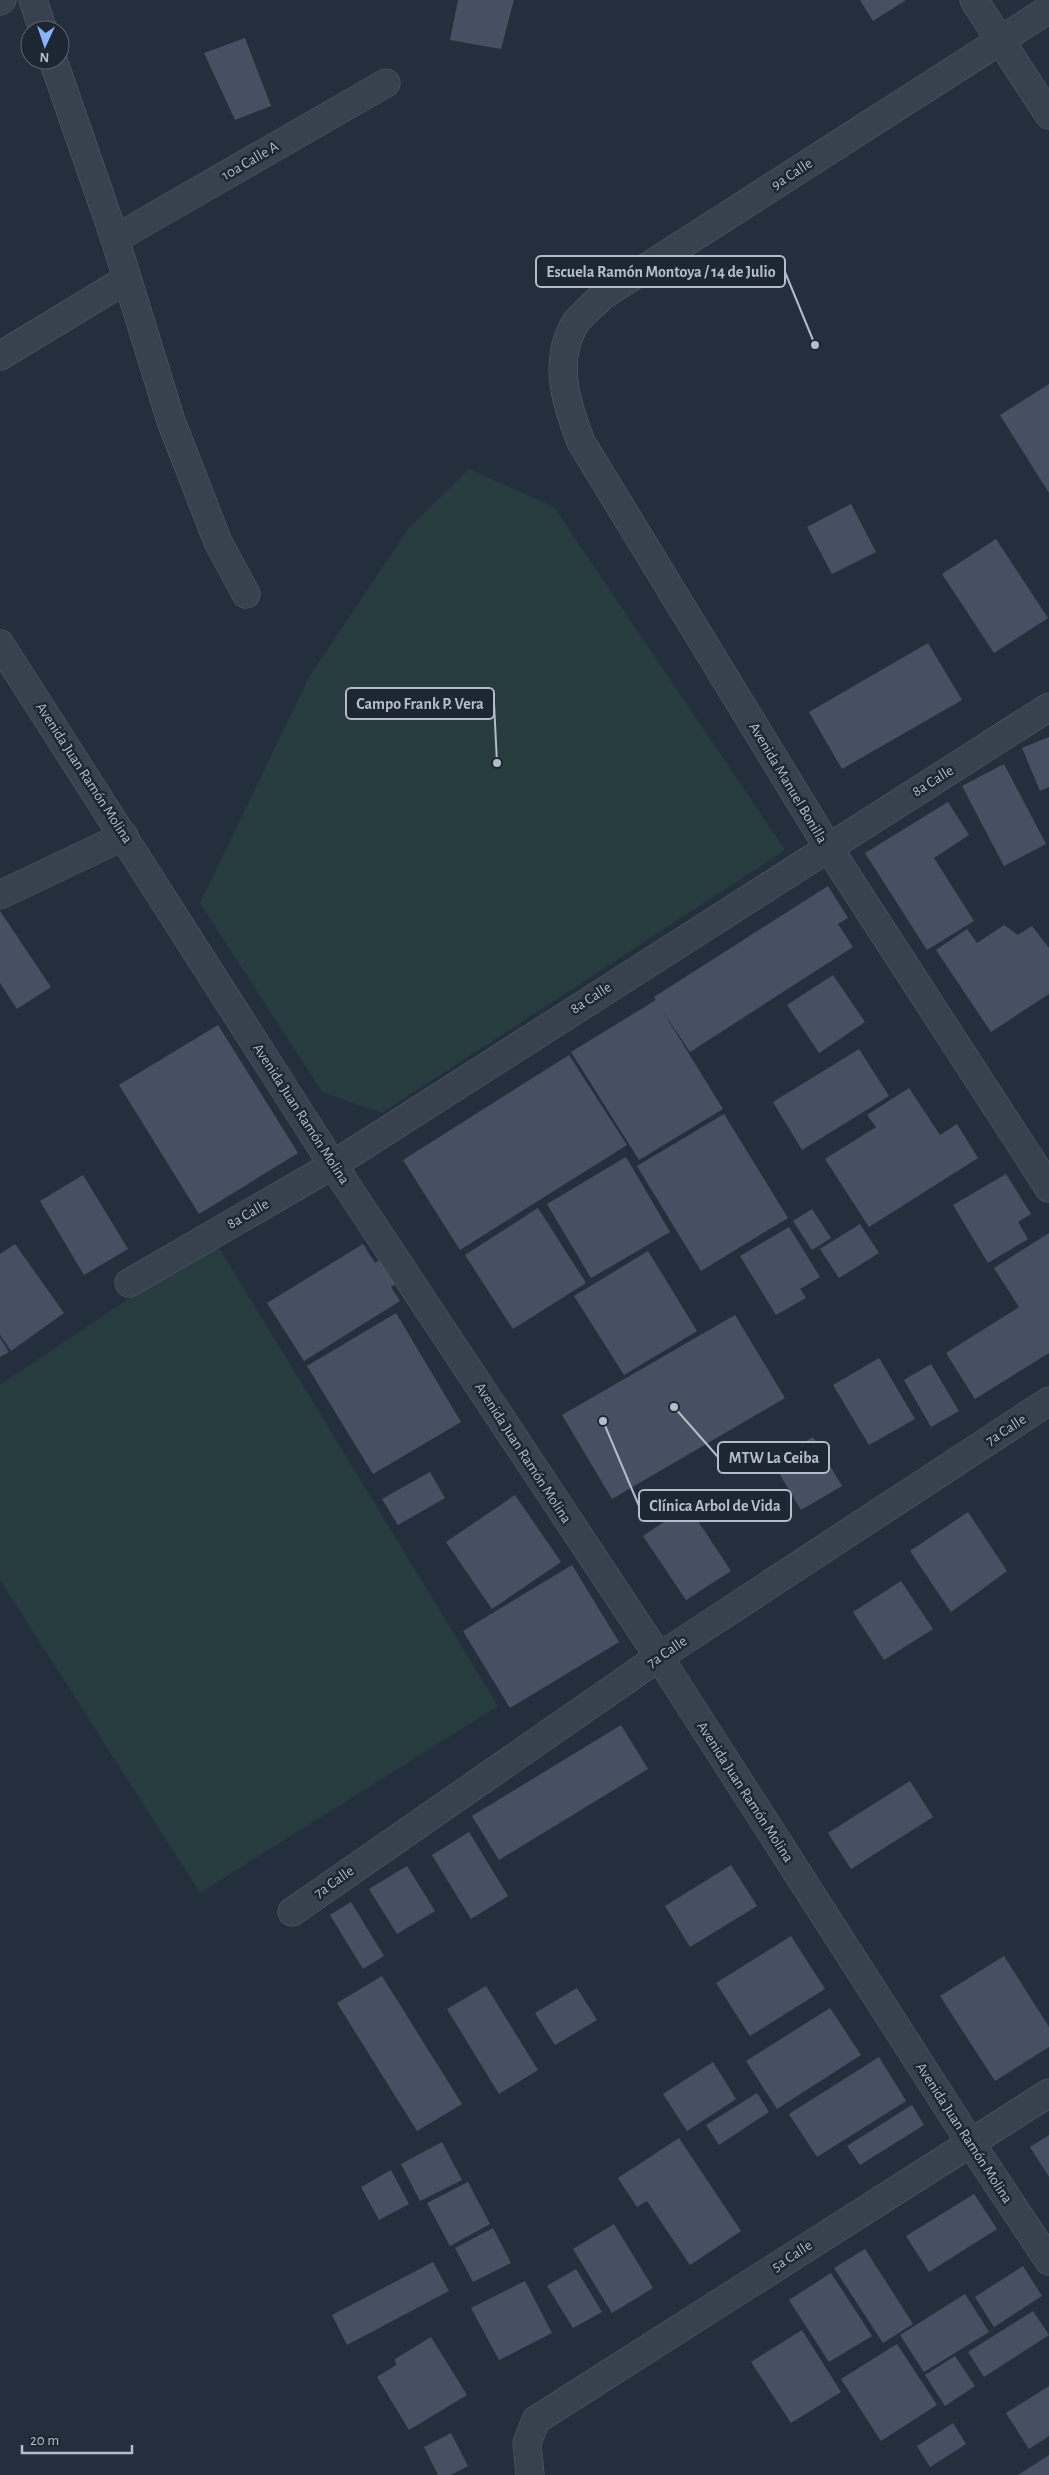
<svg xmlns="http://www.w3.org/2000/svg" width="1049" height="2475" font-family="'Alegreya Sans',sans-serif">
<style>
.green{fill:#263c3f}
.building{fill:#455162}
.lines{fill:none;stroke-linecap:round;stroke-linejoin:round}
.minor-casing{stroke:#565f6c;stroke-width:29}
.minor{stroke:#38414e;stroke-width:28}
.labels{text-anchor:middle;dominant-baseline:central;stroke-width:5;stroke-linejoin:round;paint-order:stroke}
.street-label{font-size:15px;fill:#b4bcc9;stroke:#1d2633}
.leader{fill:none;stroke:#b4bcc9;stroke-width:2}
.callout-dot{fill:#b4bcc9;stroke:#1d2633;stroke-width:2}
.callout{fill:#1d2633;stroke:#b4bcc9;stroke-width:2}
.callout-label{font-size:16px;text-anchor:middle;font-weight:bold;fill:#b4bcc9}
</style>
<rect width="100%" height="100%" fill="#242f3e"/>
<g class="green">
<path d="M469,469L554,507L785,850L382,1113L322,1092L200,903L309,677L409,528Z"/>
<path d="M215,1241L498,1706L200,1893L0,1580V1385Z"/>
</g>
<g class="building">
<path d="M458,0H514L501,49L450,40Z"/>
<path d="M860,0H906L873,21Z"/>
<path d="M245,38L271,106L235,120L204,53Z"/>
<path d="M1049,384V493L1000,415Z"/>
<path d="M851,504L876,552L832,574L807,527Z"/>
<path d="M996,539L1048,618L994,653L942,574Z"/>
<path d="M928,643L962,700L842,769L809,712Z"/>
<path d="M1049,737V787L1040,791L1022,748Z"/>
<path d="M1004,764L1046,844L1004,866L962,786Z"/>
<path d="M948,802L969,835L934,858L974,921L927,950L865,853Z"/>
<path d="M828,886L848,918L838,924L853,947L690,1052L662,1010L723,1109L639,1160L571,1052L656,1000L654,997Z"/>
<path d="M0,911L51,987L17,1009L0,983Z"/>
<path d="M1004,925L1018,935L1032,926L1049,948V994L991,1032L936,950L967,929L977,943Z"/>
<path d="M833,975L865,1022L819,1053L787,1005Z"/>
<path d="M218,1025L298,1153L199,1214L119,1085Z"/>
<path d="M859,1049L889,1096L802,1150L773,1102Z"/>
<path d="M569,1055L627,1145L460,1250L403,1160Z"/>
<path d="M909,1088L940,1135L957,1124L978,1158L869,1227L825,1159L876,1127L867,1115Z"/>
<path d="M724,1114L788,1218L701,1271L637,1166Z"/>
<path d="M626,1157L670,1232L591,1278L547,1204Z"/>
<path d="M1006,1174L1031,1214L1018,1222L1028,1239L988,1263L953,1205Z"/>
<path d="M83,1175L128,1249L84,1275L40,1201Z"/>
<path d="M538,1208L586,1283L513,1329L465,1255Z"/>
<path d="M812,1209L831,1238L812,1250L793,1221Z"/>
<path d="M860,1224L879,1253L839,1278L820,1249Z"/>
<path d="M789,1227L820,1277L800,1289L806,1298L776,1315L740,1256Z"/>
<path d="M1049,1233V1353L975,1399L946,1353L1019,1307L994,1268Z"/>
<path d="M15,1244L64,1313L11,1351L0,1335V1254Z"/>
<path d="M363,1244L375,1263L382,1259L397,1283L391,1287L400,1301L304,1361L267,1303Z"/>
<path d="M648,1251L697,1331L624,1375L574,1296Z"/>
<path d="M396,1313L461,1422L373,1474L307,1366Z"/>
<path d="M735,1315L785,1398L612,1499L562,1415Z"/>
<path d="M0,1338L9,1352L0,1357Z"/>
<path d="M879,1358L915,1419L869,1445L833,1385Z"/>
<path d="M931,1364L959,1411L931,1427L904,1380Z"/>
<path d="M813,1437L842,1486L801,1510L772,1461Z"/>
<path d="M430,1472L445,1498L398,1525L382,1499Z"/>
<path d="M515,1495L561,1562L492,1609L446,1542Z"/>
<path d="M688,1506L731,1571L686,1600L643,1536Z"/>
<path d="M968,1512L1007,1571L951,1612L910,1551Z"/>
<path d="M572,1565L619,1642L510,1708L463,1631Z"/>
<path d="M901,1581L933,1629L884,1660L853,1612Z"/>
<path d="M621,1725L648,1769L499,1860L472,1816Z"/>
<path d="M910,1781L933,1817L851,1869L828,1833Z"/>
<path d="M469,1832L508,1896L471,1919L432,1855Z"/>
<path d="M731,1865L757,1906L690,1947L665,1906Z"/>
<path d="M407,1866L435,1911L397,1934L369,1889Z"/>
<path d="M351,1902L384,1956L363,1969L330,1915Z"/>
<path d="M791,1936L825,1989L750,2036L716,1983Z"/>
<path d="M1004,1956L1049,2027V2047L995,2081L940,1996Z"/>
<path d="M382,1976L462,2104L417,2131L337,2003Z"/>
<path d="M486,1986L538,2070L499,2094L447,2009Z"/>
<path d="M577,1988L597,2020L555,2045L535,2013Z"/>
<path d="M830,2008L861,2055L777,2109L746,2061Z"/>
<path d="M879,2057L906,2101L817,2157L789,2114Z"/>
<path d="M713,2062L736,2099L687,2131L663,2094Z"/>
<path d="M757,2093L769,2112L719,2145L706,2125Z"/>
<path d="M912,2105L924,2125L860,2165L847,2146Z"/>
<path d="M1049,2135V2177L1030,2147Z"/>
<path d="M679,2138L741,2231L690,2265L647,2201L637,2207L618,2178Z"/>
<path d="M442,2142L462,2180L420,2201L401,2164Z"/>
<path d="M391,2170L409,2204L379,2220L361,2187Z"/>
<path d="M468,2182L490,2224L450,2246L427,2203Z"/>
<path d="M974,2194L997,2229L929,2272L906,2236Z"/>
<path d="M614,2224L653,2288L612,2313L573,2249Z"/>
<path d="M493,2228L511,2263L473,2282L455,2248Z"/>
<path d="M865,2249L913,2324L883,2343L834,2268Z"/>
<path d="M433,2262L449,2291L347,2345L332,2315Z"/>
<path d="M1023,2266L1042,2296L994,2327L975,2297Z"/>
<path d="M576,2269L602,2312L573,2328L547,2286Z"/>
<path d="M831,2273L872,2336L829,2362L789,2300Z"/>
<path d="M525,2281L552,2333L499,2360L471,2308Z"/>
<path d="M965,2294L989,2332L924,2372L900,2335Z"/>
<path d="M1033,2311L1049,2335L984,2377L968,2352Z"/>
<path d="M802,2330L841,2392L791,2423L751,2362Z"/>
<path d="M431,2337L467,2395L409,2430L377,2377L396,2365L395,2359Z"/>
<path d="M897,2344L937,2405L881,2441L841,2379Z"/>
<path d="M955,2356L975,2386L945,2406L925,2375Z"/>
<path d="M1049,2386V2436L1029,2449L1006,2413Z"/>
<path d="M953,2423L966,2444L930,2467L917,2446Z"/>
<path d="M451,2433L468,2466L451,2475H438L424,2447Z"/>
<path d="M1049,2455V2475H1018Z"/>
</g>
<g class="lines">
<g class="minor-casing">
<g id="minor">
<path d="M33,0L43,30"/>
<path d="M974,0L1049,115"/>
<path d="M0,1L2,0"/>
<path d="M1049,9L602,296C593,306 579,316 573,327C553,365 567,405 581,442L828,847L1049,1188"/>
<path d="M53,60L115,239L171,421L218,542L246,594"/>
<path d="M115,239L386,83"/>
<path d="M0,356L127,279"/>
<path d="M0,644L333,1165L659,1657L970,2142L1049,2261"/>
<path d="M0,895L124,836"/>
<path d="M129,1283L333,1165L1049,707"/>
<path d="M292,1912L659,1657L1049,1401"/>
<path d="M530,2475L527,2443L536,2420L1049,2093"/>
</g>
</g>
<use href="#minor" class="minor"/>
</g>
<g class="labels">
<g class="street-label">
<text transform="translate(250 161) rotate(-30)">10a Calle A</text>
<text transform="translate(792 174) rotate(-33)">9a Calle</text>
<text transform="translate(84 773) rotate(57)">Avenida Juan Ramón Molina</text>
<text transform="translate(933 781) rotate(-32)">8a Calle</text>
<text transform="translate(788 783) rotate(59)">Avenida Manuel Bonilla</text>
<text transform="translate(591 998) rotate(-33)">8a Calle</text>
<text transform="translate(301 1114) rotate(57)">Avenida Juan Ramón Molina</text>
<text transform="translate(248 1214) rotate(-30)">8a Calle</text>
<text transform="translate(1006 1430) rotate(-33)">7a Calle</text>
<text transform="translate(523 1453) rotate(57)">Avenida Juan Ramón Molina</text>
<text transform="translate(667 1652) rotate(-34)">7a Calle</text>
<text transform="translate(745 1792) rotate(57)">Avenida Juan Ramón Molina</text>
<text transform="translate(334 1882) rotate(-35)">7a Calle</text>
<text transform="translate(964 2133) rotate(57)">Avenida Juan Ramón Molina</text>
<text transform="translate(792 2256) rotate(-33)">5a Calle</text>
</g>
</g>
<path class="leader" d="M815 345L785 272M497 763L494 703M674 1407L718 1457M603 1421L639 1506"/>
<g class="callout-dot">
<circle cx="815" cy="345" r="5"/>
<circle cx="497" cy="763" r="5"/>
<circle cx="674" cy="1407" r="5"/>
<circle cx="603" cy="1421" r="5"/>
</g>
<g class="callout">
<rect x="536" y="256" width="249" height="31" rx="5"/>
<rect x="346" y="688" width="148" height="31" rx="5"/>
<rect x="718" y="1442" width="111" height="31" rx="5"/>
<rect x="639" y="1490" width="152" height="31" rx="5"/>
</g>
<g class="callout-label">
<text x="661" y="277">Escuela Ramón Montoya / 14 de Julio</text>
<text x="420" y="709">Campo Frank P. Vera</text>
<text x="774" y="1463">MTW La Ceiba</text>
<text x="715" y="1511">Clínica Arbol de Vida</text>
</g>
<g transform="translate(45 45) rotate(183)"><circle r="24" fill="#1d2633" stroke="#59626f"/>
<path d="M0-4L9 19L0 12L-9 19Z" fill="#8ab4f8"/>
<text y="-8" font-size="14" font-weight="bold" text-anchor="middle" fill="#b4bcc9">N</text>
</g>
<path d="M22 2445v8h110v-8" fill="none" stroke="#b4bcc9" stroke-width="2.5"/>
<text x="30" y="2445" font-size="15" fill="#b4bcc9" stroke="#1d2633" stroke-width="4" paint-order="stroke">20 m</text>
</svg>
